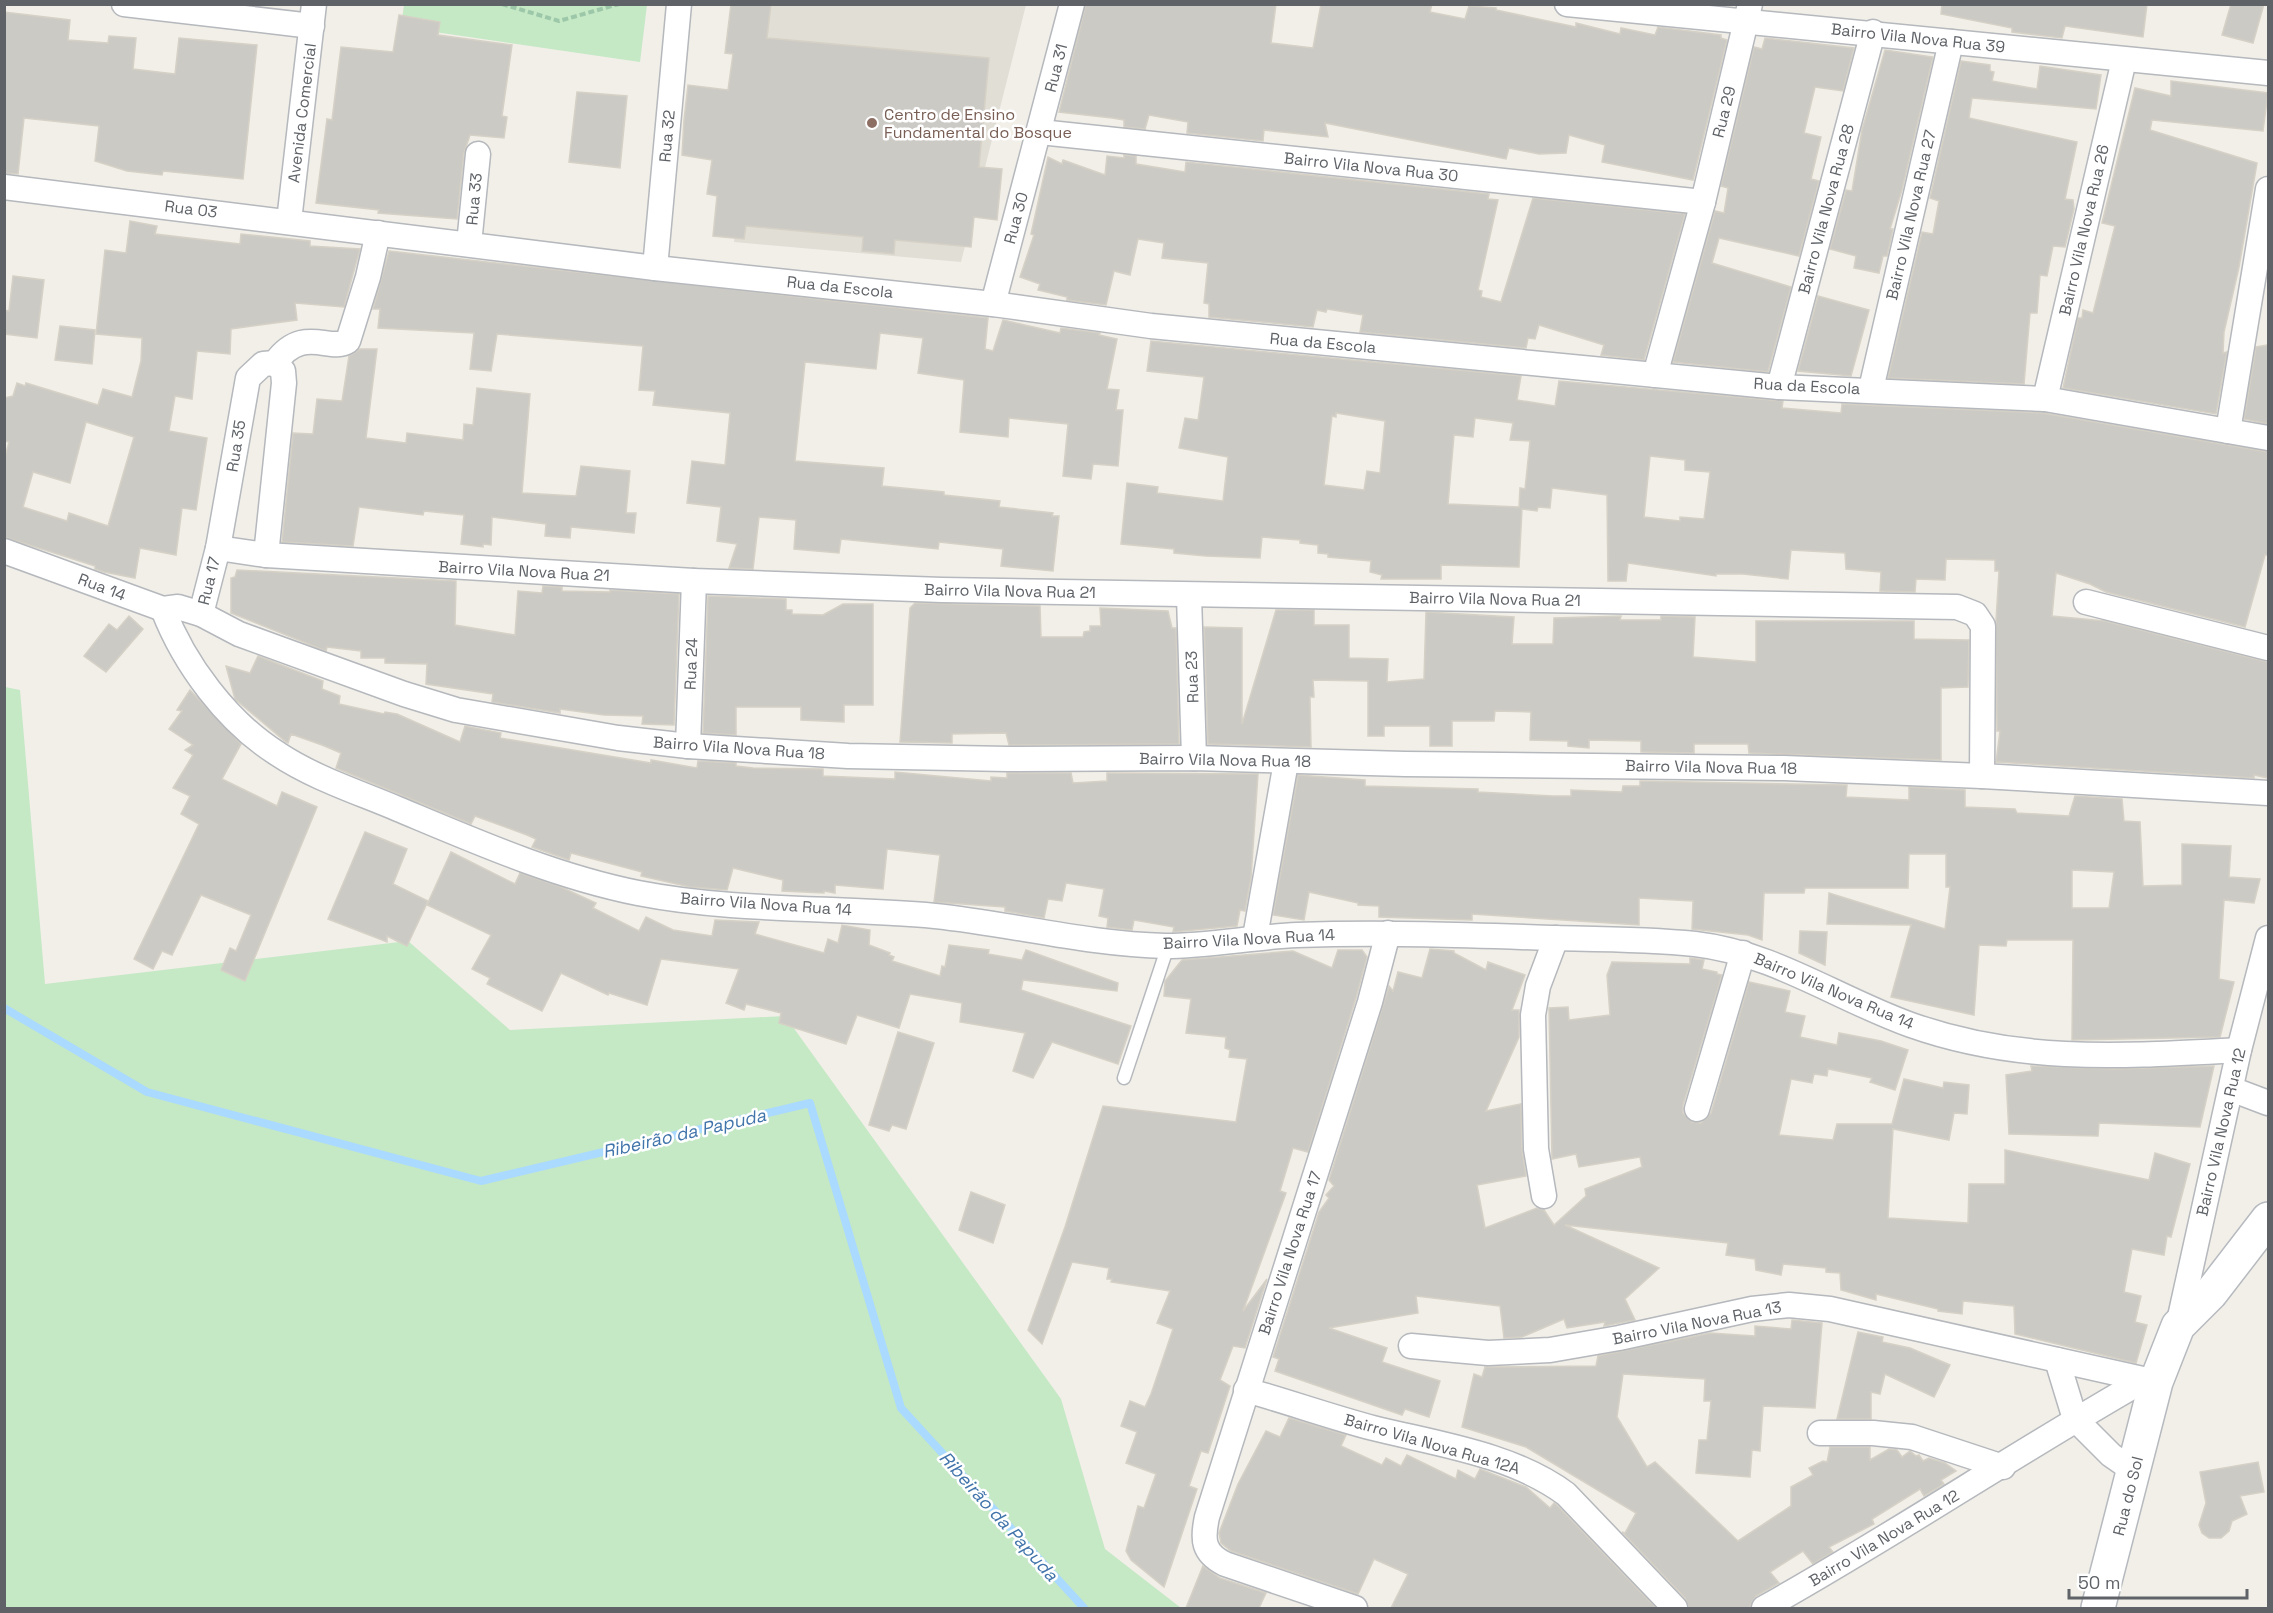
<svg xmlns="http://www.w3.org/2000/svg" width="2273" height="1613" font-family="'Space Grotesk',sans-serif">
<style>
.education{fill:#e1ded6}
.green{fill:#c5e8c5}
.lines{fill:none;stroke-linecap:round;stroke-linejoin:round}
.stream{stroke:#aadaff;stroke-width:8}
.building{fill:#cccac5;stroke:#d6d1c6;stroke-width:1.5;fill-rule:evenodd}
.lane-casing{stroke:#b5b8bc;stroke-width:15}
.street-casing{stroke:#b5b8bc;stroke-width:27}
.secondary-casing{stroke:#b6babf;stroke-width:36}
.path{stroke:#9cc7a9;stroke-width:4;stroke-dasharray:6 3;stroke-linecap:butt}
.lane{stroke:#fff;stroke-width:12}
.street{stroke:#fff;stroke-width:24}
.secondary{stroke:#fff;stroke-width:33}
.education-dot{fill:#8d6e63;stroke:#fff;stroke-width:2}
.labels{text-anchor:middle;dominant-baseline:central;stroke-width:5;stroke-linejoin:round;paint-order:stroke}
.street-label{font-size:16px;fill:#5f6368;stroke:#fff}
.education-label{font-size:16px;fill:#785e54;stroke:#fff;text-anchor:start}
.water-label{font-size:18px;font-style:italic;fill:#4174aa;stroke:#fff}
</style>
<rect width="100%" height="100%" fill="#f1efe8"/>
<path class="education" d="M760,5H1026L961,262L734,242Z"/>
<g class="green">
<path d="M404,5H647L640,62L401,27Z"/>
<path d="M5,687L20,690L45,984L408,941L510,1030L785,1016L1061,1399L1105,1549L1181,1608H5Z"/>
</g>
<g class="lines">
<path class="stream" d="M4,1008L147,1092L481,1181L810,1103L901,1408L1084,1608"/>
</g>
<g class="building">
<path d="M731,4H771L767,38L989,58L979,167L1002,169L997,220L974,217L971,247L895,240L894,254L862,251L863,237L746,226L744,239L713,236L717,196L707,194L712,160L682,155L684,120L688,85L728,90L733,54L725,53Z"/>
<path d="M1086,4H1276L1271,43L1313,48L1321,4H1432L1430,12L1465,19L1469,6L1496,8V10L1576,27V23L1620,34L1621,28L1655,35L1658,27L1721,35V38L1727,40L1693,180L1602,162L1605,145L1569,135L1566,153L1539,154L1509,148L1506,159L1325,123L1328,137L1264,130L1263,141L1187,133L1188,122L1149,115L1145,129L1124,127V120L1112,118L1059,112Z"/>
<path d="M1942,4H2147L2143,37L2065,26L2062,38L2012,32V28L1941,14Z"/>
<path d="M2231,4H2264L2253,43L2222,35Z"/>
<path d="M4,12L70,20L68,40L108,43L109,36L136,38L133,69L175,74L179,38L257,45L243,179L163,171L162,175L127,171L95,161L99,126L24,118L18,174L4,173Z"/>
<path d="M399,15L440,22L438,35L512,45L502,116L507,117L504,138L470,135L464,153L457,219L378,213L379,210L316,203L327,119L332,120L341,47L393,52Z"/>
<path d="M1765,38L1854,48L1843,91L1815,87L1804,133L1821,137L1811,179L1819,181L1799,256L1719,238L1712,263L1791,287L1768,372L1673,362L1715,211L1724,213L1728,188L1721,186L1754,47L1762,49Z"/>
<path d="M1885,50L1933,57L1902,190L1890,229H1893L1887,256H1883L1879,273L1854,268L1856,256L1830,249L1846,190L1852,191L1862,130Z"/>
<path d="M1961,61L1990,65V71L1994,72L1992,81L2037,89L2040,66L2101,75L2096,109L1972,98L1969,118L2077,142L2065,199L2073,200L2074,209L2065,247L2053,246L2047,276L2040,275L2037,313H2030L2024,384L1888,378L1922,232L1933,234L1939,201L1930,198Z"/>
<path d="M2171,81L2268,93L2263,131L2152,120L2150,130L2257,163L2239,267L2224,332L2223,353L2227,352L2216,414L2063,388L2078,318H2082L2083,310L2093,313L2115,226L2102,223L2135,88L2171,96Z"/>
<path d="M577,92L627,96L620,168L569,162Z"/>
<path d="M1124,155L1136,156V164L1185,172L1186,162L1489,194L1488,199L1498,200L1478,290L1482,291L1481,297L1501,302L1533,198L1685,214L1644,360L1601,355L1604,345L1539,325L1535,339L1528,338L1526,348L1360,332L1363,315L1327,309L1326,312L1317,310L1313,327L1209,317V304L1204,303L1208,263L1162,258L1164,243L1138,239L1130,275L1114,271L1106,305L1067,300V297L1038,290L1040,284L1020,277L1034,235L1031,234L1048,157L1062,164L1063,160L1105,175L1107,156L1124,158Z"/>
<path d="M130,221L157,226L155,234L240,244L241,234L310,241V246L360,249L344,307L295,303L297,320L231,329L230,354L197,351L192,399L175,396L169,431L207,438L196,510L182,508L176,555L140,548L135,578L104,572L95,569V566L4,537L5,457L9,442L4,441V398L13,396L17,383L25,386L26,383L98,405L103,389L132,397L141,361L142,338L96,334L105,250L126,253ZM86,422L134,437L108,526L69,513L67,521L23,507L33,472L70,483Z"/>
<path d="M389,251L988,318L985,349L993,351L1003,320L1060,333L1061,328L1100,333L1099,335L1117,339L1107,389L1119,390L1116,410H1123L1118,466L1093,464L1091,479L1063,476L1068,424L1009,418L1008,437L960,432L964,380L918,373L923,338L880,333L876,369L805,362L795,461L884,468L882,486L944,492V495L1000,501L999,507L1053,513L1052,516H1059L1053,571L1001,566L1003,549L939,542L938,549L841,539L839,553L794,549L796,520L759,517L753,569L729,568L737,544L717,541L721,507L687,503L692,461L725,465L730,413L653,405L655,391L639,390L643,346L497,334L491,371L470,369L474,333L378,328L380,309H373Z"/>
<path d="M13,276L44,280L37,338L4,334V310L9,311Z"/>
<path d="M1818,296L1869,310L1851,376L1798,371Z"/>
<path d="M60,326L95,330L92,364L55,360Z"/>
<path d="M1151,341L1521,376L1517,400L1555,406L1559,381L1783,401L1782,408L1841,413L1842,404L2043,413L2268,452V555H2265L2245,627L2106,592L2090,584L2056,573L2052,616L2105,621L2268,662V778L2254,775V778L1996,762L2000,731H1997L1996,621L1999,571H1995V560L1946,559L1945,580L1916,579L1915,592L1880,591L1881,572L1846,569L1845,553L1791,550L1788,579L1743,574H1716V576L1628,563L1626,581H1608L1607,495L1552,488L1550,508L1538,507L1537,511L1522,509L1519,567L1441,565V579H1381L1382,575L1370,572L1371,561L1328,557V554L1318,553V545L1300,543V540L1262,537L1260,558L1206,556L1174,553V549L1121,544L1127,483L1158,487L1157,493L1223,501L1228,457L1179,448L1185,418L1198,420L1204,377L1147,371ZM1336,413L1385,421L1380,473L1367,471L1364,490L1324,485L1332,416L1336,417ZM1475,418L1513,423L1510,440L1530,441L1525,489L1520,488L1519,507L1448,504L1454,435L1473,437ZM1650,456L1685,460V470L1710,472L1704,519L1680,517V521L1644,517Z"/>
<path d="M2268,345V424L2244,419L2256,347Z"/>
<path d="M360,349H377L366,438L406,443L407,433L463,440L464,424L473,425L477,388L530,394L522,493L576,496L581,466L630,471L626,513H636L634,533L571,527L570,538L545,536L546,524L492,517L491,545L483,544V547L461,544L464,515L424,511L423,515L359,507L353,546L282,542L293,433L313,434L317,399L342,401L349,356Z"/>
<path d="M237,570L456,581L455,625L515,635L518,591L542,593L543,586L562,587V591L610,592V590L679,594L674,725L642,724L643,716L604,715L560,709V713L492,702L493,694L426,684L427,664L385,663V658H361V651L327,647L326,651L231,613V578L235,577Z"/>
<path d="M708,596L786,599V610H792V614L823,615L843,604H873V705H844V722L801,720V707H736V735L703,733Z"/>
<path d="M915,603L1040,606L1041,637H1083L1084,632L1090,631V626H1101L1100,608L1168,611L1172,628H1176L1179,744L1009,745L1006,733L952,734V743L900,742L910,608Z"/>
<path d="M1276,610H1314V625H1349V658L1388,659L1387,682L1424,679L1426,612L1514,617L1512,644H1553L1554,618L1621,616L1620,620H1661V616L1695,617L1693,657L1756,662V621H1914V639L1969,640L1968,687L1941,688V760L1749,753L1748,744H1694V753L1641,752V741L1589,740V748L1568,746V741L1530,740L1531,712L1495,711L1494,721H1452V746H1430V726H1384V736H1368V681L1313,680L1314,697H1310L1311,747L1208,744L1204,627L1242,628V724Z"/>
<path d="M129,616L143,629L106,672L84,656L109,624L117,630Z"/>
<path d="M258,656L323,681L322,689L340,696L339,704L384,714L385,712L397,714L460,742L465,726L501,733L500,738L651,763V760L697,768L698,761L736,763V766L753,768L823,769V776L895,779V772L991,781V777L1007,778V773H1071L1073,783L1107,781V773L1258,774L1251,878L1245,911L1240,910L1237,926L1173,932L1174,927L1134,920L1132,930L1107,927L1108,918L1099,916L1104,889L1066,883L1062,901L1048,899L1044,918L1005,911V907L934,902L940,855L887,849L883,889L835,885V893L824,891V893L782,891L783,880L733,868L727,890L690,887L641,876L642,872L571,853L569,860L532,847L536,839L527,835L475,816L471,824L336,768L341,753L322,745L291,734L288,743L286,742L235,699L226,666L250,673Z"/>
<path d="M190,690L241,744L222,779L277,806L282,792L317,807L245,981L221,970L230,948L236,951L251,915L201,895L172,955L162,951L153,969L134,959L199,824L181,814L190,796L173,788L193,755L185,750L193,745L169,729L182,711L177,710Z"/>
<path d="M1298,775L1365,780V786L1478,789V792L1553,796H1571V790L1622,792L1623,786H1640V781L1847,785L1846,797L1909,800V787L1965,790V807L2015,809L2017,813L2069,816L2075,796L2122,799L2124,821L2140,822L2143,886L2182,885V844L2231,846L2229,877L2260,879L2254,903L2224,900L2219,979L2234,982L2220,1037L2072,1040L2073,940H2007L2006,946L1979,945L1974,1015L1891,997L1911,925L1827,924L1829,893L1945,929L1950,887H1946V854H1909L1908,888H1805L1804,893H1764L1762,940L1748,935L1692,929L1693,901L1639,898V925L1472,914V920L1379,917V906L1358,905V903L1309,892L1304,920L1273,915ZM2072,870L2114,872L2109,908H2072Z"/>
<path d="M365,832L407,849L393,884L428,901L407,946L387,936V942L328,919Z"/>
<path d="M451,852L515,884L520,873L561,887L596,903L593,908L639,931L646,917L673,930L712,936L715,920L759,922L755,934L824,953L828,939L838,943L842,925L870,930L869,945L890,953L889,955L894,957L892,961L940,976L942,966L945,967L949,945L989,950L988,954L1022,960L1026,950L1118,983L1117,991L1023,980L1021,990L1131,1026L1118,1064L1052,1042L1033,1078L1013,1071L1025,1033L960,1022L962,1003L910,994L899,1028L857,1015L846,1044L779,1023L781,1013L746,1004L744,1010L726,1003L739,969L661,959L647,1005L609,993L608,995L561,973L542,1011L487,984L490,978L472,969L491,935L427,905Z"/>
<path d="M1800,931L1827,932L1825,965L1799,953Z"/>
<path d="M1430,949L1454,951V953L1486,970L1488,962L1525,975L1512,1010H1519V1037L1486,1111L1521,1104L1522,1149L1526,1176L1477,1185L1485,1228L1537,1208L1544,1210L1554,1225L1586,1196L1585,1189L1642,1167L1640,1157L1579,1167L1576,1154L1552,1159L1549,1008L1568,1007L1569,1020L1610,1015L1607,975L1612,962L1690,964V958L1704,960L1702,969L1717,972V974L1722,975L1683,1105V1113L1692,1122L1701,1123L1711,1113L1749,982L1790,991L1785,1012L1805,1016L1800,1037L1837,1045L1839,1033L1881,1041L1908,1050L1895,1090L1870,1082L1872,1078L1828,1069L1827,1076L1814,1074L1812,1083L1791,1079L1779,1135L1833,1140L1837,1124H1892L1904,1079L1943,1088L1944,1082L1969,1085L1967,1114L1954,1113L1949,1140L1893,1129L1888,1218L1968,1223L1969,1184H2005V1150L2149,1180L2155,1153L2190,1164L2171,1237L2167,1236L2164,1255L2132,1249L2124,1292L2141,1296L2135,1322L2147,1325L2136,1363L2015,1334L2014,1306L1963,1301L1962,1314L1938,1311V1309L1876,1294V1300L1841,1290L1840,1273L1826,1272V1268L1783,1264L1781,1275L1756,1270L1755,1259L1726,1255L1728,1243L1565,1225L1659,1268L1625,1299L1635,1320L1604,1326L1605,1322L1567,1328L1564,1319L1522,1337L1504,1338L1500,1306L1416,1296L1418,1313L1329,1328L1387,1348L1382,1362L1440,1381L1429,1417L1405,1409L1402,1415L1275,1371L1279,1359L1273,1357L1319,1212L1329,1198L1326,1195L1334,1186L1329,1180L1389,986L1393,991L1398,972L1422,978Z"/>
<path d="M1338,950H1362L1367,957L1356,998L1308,1152L1293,1148L1280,1191L1286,1193L1243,1311L1267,1279L1245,1348L1233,1346L1220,1380L1230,1386L1208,1453L1201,1451L1189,1486L1197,1489L1164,1587L1131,1560L1126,1551L1138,1506L1144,1508L1156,1474L1126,1463L1137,1432L1121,1426L1130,1401L1145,1407L1151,1394L1173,1329L1157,1323L1170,1291L1111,1282L1112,1279H1107L1109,1268L1072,1262L1042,1344L1028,1330L1065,1227L1103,1106L1236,1122L1247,1059L1229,1057L1230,1050L1225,1048L1226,1037L1186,1033L1191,999L1164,996L1165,981L1182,960L1293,951L1332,968Z"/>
<path d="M898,1032L934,1043L906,1129L892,1125L889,1131L869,1125Z"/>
<path d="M2031,1066L2114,1069L2214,1066L2200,1127L2099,1123L2098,1136L2009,1134L2006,1075L2032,1071Z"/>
<path d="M971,1192L1005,1205L993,1243L959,1230Z"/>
<path d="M1792,1320L1822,1323L1815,1408L1763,1406L1760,1451L1752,1450L1750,1477L1696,1473L1699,1440H1707L1711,1401H1704L1705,1379L1623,1374L1617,1417L1647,1467L1655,1462L1738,1541L1791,1506V1487L1813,1475L1809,1468L1823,1461L1827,1462L1830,1447H1870V1460L1889,1449L1897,1450L1902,1457L1910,1451L1916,1456L1919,1455L1923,1461L1929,1458L1945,1463L1956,1471L1941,1480L1944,1484L1924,1496L1920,1489L1872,1519L1874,1524L1829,1547L1833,1552L1813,1564L1803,1551L1770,1572L1779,1583L1756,1596L1749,1608H1689L1685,1598L1622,1532L1625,1533L1636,1513L1526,1447L1462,1427L1474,1374L1482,1377L1485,1367L1596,1366L1598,1356L1710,1333L1755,1336V1326L1791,1329Z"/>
<path d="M1858,1332L1883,1337L1882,1342L1910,1348L1950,1365L1934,1397L1885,1374L1880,1394L1871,1392V1419H1837Z"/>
<path d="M1289,1418L1346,1435L1341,1446L1382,1465L1386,1458L1401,1466L1407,1455L1456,1479L1458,1470L1475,1479L1480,1469L1526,1487L1550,1508L1554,1503L1557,1505L1656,1608H1391L1408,1574L1374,1559L1358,1594L1231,1551L1221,1543L1219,1533L1238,1484L1266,1431L1280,1437Z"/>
<path d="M2258,1462L2264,1492L2240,1496L2247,1514L2232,1521L2229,1531L2221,1538H2209L2202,1533L2199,1525L2206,1503L2200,1472Z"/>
<path d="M1203,1566L1220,1578L1266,1593L1259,1608H1186Z"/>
</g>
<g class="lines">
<g class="lane-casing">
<path id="lane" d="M1124,1078L1168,946"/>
</g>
<g class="street-casing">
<g id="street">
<path d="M124,4L312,26"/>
<path d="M1567,4L2268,73"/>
<path d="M1040,132L1703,202"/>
<path d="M4,187L655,268L993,304L1151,326L1779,387L2045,399L2268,438"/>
<path d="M289,221L314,4"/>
<path d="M469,244L478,154"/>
<path d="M655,268L679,4"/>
<path d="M993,304L1072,4"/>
<path d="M1655,375L1703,202L1750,4"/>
<path d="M1779,387L1873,32"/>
<path d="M1871,389L1951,42"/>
<path d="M2045,399L2124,60"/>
<path d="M2228,431L2268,189"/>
<path d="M218,548L266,555L694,581L942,590L1957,607L1975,614L1983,626L1982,776"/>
<path d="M4,551L163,609L178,607L201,614L239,634L404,694L456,710L618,738L688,746L848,756L1008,759L1194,758L1405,764L1784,768L1982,776L2268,793"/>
<path d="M266,555L284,383L283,371L275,363"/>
<path d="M1189,596L1194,758"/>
<path d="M2086,602L2268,648"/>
<path d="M163,609C184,664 227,722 278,754C314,778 358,792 398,809C477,842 554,876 638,893C735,912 837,907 935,916C1012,924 1087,944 1165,946C1209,946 1253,937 1297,935C1382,932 1467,935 1551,938C1599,939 1647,939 1695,944C1774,953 1838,999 1911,1025C2021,1064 2125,1056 2239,1050"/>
<path d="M201,614L218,548L248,378L263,364L275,363C303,324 330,353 348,341L368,277L378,233"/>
<path d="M688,746L694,581"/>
<path d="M1255,937L1286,762"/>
<path d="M2231,1089L2268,1103"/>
<path d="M1697,1109L1743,953"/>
<path d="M1544,1196L1536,1149L1533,1015L1538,986L1556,938"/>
<path d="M2178,1326L2239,1050L2268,938"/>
<path d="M1411,1346L1488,1353L1550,1350L1619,1338L1752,1309L1789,1305L1830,1309L2156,1382"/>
<path d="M2057,1360L2075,1419L2111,1455L2134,1471"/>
<path d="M1246,1390C1289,1402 1331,1417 1373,1428C1437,1444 1512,1454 1566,1494L1675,1608"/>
<path d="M1820,1433H1873L1912,1437L2003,1467"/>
<path d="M1355,1608L1225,1564C1203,1553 1202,1540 1207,1517L1370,1002L1388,933"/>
<path d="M1764,1608C1893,1536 2016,1453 2144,1380"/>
</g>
</g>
<g class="secondary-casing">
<path id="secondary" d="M2098,1608L2156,1382L2178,1326L2211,1293L2268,1219"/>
</g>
<path class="path" d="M502,4L559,21L619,4"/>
<use href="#lane" class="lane"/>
<use href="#street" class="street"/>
<use href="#secondary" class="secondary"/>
</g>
<circle class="education-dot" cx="872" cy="123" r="6"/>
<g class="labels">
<g class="street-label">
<text transform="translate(1918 38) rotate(6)">Bairro Vila Nova Rua 39</text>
<text transform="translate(1056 68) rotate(-76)">Rua 31</text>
<text transform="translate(1724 112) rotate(-76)">Rua 29</text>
<text transform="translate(302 113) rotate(-83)">Avenida Comercial</text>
<text transform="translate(667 136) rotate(-85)">Rua 32</text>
<text transform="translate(1371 167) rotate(6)">Bairro Vila Nova Rua 30</text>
<text transform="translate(474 199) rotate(-85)">Rua 33</text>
<text transform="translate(191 209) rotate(7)">Rua 03</text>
<text transform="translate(1826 209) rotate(-75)">Bairro Vila Nova Rua 28</text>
<text transform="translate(1911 215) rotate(-77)">Bairro Vila Nova Rua 27</text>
<text transform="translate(1016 218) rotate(-75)">Rua 30</text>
<text transform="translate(2084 230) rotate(-77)">Bairro Vila Nova Rua 26</text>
<text transform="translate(840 287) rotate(6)">Rua da Escola</text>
<text transform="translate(1323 343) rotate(5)">Rua da Escola</text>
<text transform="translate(1807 386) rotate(3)">Rua da Escola</text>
<text transform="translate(236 446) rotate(-81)">Rua 35</text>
<text transform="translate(524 571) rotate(3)">Bairro Vila Nova Rua 21</text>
<text transform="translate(209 581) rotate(-76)">Rua 17</text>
<text transform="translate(102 587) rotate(21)">Rua 14</text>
<text transform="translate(1010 591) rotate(1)">Bairro Vila Nova Rua 21</text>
<text transform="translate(1495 599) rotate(1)">Bairro Vila Nova Rua 21</text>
<text transform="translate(691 664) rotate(-88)">Rua 24</text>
<text transform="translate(1192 677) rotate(-92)">Rua 23</text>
<text transform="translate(739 748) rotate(4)">Bairro Vila Nova Rua 18</text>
<text transform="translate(1225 760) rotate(1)">Bairro Vila Nova Rua 18</text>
<text transform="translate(1711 767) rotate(1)">Bairro Vila Nova Rua 18</text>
<text transform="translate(766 904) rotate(4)">Bairro Vila Nova Rua 14</text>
<text transform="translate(1249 939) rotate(-3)">Bairro Vila Nova Rua 14</text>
<text transform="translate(1834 991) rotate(23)">Bairro Vila Nova Rua 14</text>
<text transform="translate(2221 1132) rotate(-77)">Bairro Vila Nova Rua 12</text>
<text transform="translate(1290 1253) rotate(-72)">Bairro Vila Nova Rua 17</text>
<text transform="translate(1697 1323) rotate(-11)">Bairro Vila Nova Rua 13</text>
<text transform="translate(1432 1444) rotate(16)">Bairro Vila Nova Rua 12A</text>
<text transform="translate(2128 1496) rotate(-76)">Rua do Sol</text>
<text transform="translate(1884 1538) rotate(-31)">Bairro Vila Nova Rua 12</text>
</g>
<g class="education-label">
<text x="884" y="114">Centro de Ensino<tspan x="884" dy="18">Fundamental do Bosque</tspan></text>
</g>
<g class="water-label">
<text transform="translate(684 1133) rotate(-13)">Ribeirão da Papuda</text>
<text transform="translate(999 1516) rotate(48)">Ribeirão da Papuda</text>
</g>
</g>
<rect width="2273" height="1613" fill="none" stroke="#5f6368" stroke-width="12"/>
<path d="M2069 1589v9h178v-9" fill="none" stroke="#5f6368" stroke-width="3"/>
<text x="2078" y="1589" font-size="18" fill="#5f6368" stroke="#ffffff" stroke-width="4.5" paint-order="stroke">50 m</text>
</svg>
